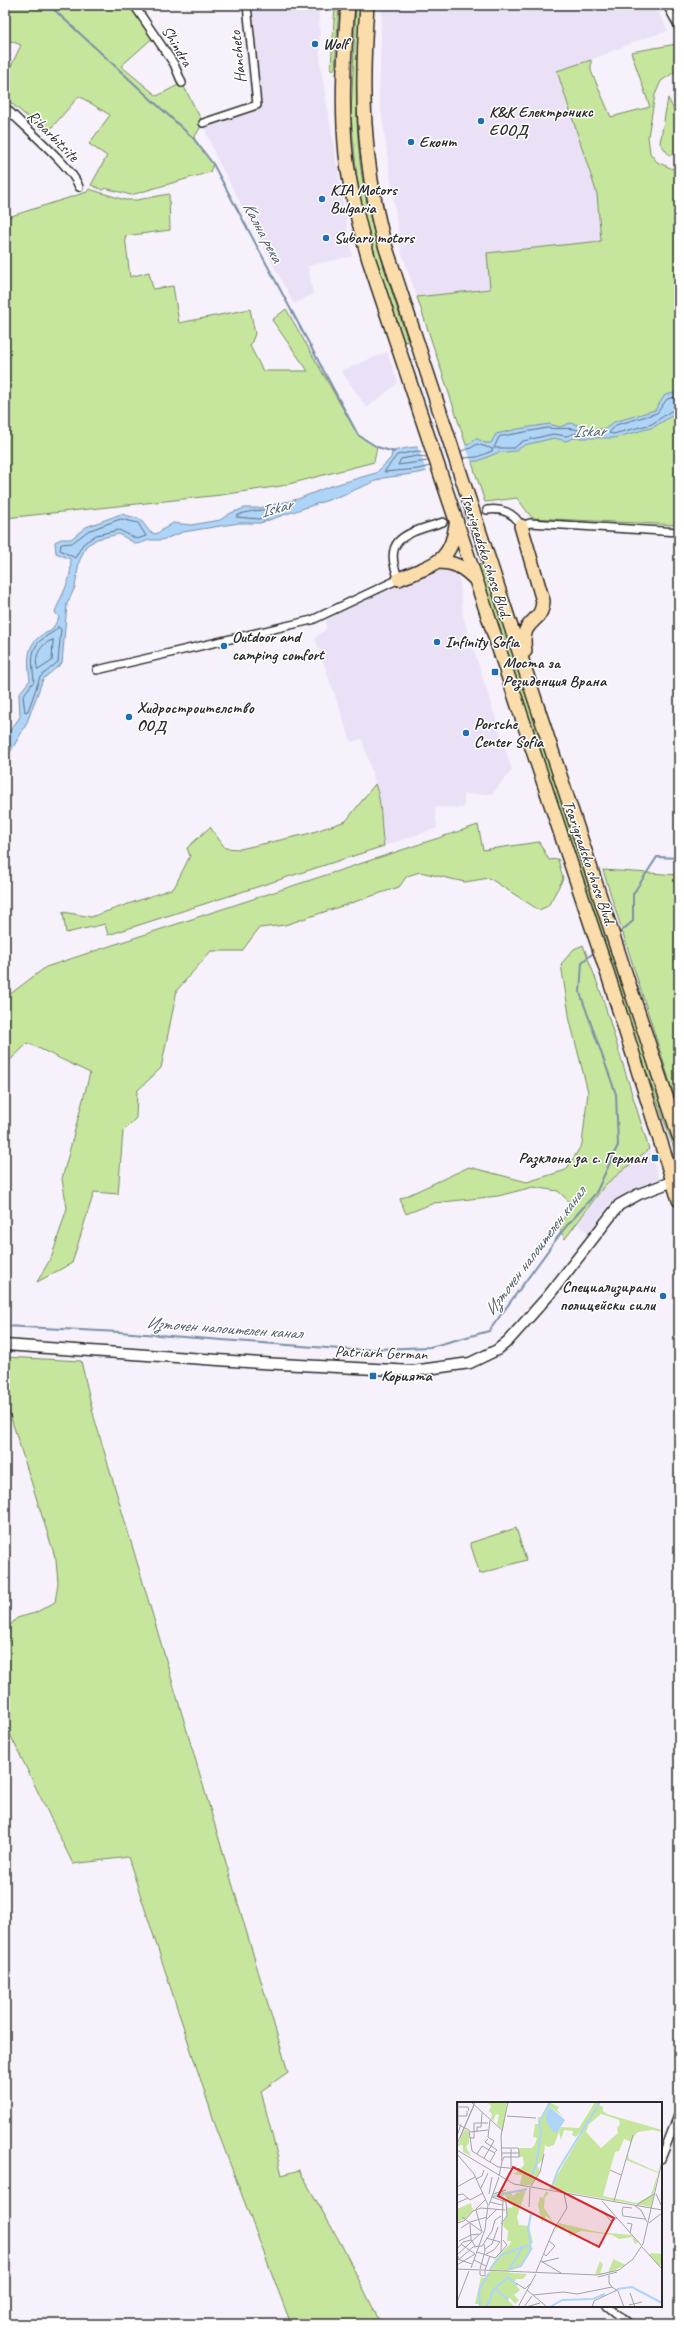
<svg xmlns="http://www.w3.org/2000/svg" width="684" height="2329" font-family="Caveat,sans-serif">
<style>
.built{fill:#ebe1f6}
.green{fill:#c6e69e;stroke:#788864}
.water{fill:#aed4f8;stroke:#7a90a6}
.pier{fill:#f6f1fb}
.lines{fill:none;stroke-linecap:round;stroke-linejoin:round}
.shore{stroke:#5f6f7d;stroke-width:1}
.stream{stroke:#7a90a6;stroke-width:2}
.street-tunnel{stroke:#cdc9d1;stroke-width:7;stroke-dasharray:7 3.5;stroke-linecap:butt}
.street-casing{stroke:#2b2b2b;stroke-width:10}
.secondary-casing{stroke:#2b2b2b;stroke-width:13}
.highway-casing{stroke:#2b2b2b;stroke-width:16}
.street{stroke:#fff;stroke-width:7}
.secondary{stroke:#fff;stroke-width:10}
.highway{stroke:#fbddab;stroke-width:13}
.poi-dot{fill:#1f6fb2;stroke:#fff;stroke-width:1.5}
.labels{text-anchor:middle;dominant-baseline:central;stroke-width:3;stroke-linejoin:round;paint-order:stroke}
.poi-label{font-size:16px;font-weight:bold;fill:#2b2b2b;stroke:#fff;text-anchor:start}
.street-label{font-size:16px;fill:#2b2b2b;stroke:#fff}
.water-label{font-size:17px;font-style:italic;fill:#525e68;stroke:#fff}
.inset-river{fill:none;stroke:#aed4f8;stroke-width:2}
.inset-road{fill:none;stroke:#a5a2a8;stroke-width:1}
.view{fill:#d62828;fill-opacity:0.15;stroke:#d62828;stroke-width:2}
.inset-edge{fill:none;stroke:#2b2b2b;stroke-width:2}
</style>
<rect width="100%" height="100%" fill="#f6f1fb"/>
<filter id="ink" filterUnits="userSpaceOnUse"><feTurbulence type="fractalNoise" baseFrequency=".025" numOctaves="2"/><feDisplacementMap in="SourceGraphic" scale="8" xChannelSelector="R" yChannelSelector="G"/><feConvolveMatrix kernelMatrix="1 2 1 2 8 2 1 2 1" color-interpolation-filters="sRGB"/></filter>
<g filter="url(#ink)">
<g class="built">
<path d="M252,5H319L320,62L352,256L308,266L313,294L294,304L216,157L205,129L210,122L262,106Z"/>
<path d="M382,5H655L668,31L636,41L591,60L557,71L597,194L601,241L488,253L490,289L417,297L401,251L379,96Z"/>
<path d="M387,352L398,383L367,408L341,371Z"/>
<path d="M445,568L455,573L460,582L463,616L512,770L492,794H464V808L435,807L437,828L384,846L381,829L380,799L362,739L351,742L315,638L326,629V619L394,586Z"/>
<path d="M649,1149L659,1178L610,1204L588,1233L577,1224L605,1185Z"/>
</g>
<g class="green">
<path d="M8,5H134L156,35L121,66L157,96L182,83L203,123L194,138L213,164L210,172L131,195L105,188L103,190L91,185L107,156L89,144L110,115L79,96L47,133L5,98V79L21,45L5,39V13Z"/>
<path d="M335,5H339L335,68L333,70L331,68Z"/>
<path d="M356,5H362C358,62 353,120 362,177C371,233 390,287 408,341L403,342L381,278L364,217L357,178L351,116Z"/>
<path d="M677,44L679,69L661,81L655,95L648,136L650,153L657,162L673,169L679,167V525L532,518L517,498L485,502L417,297L490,289L487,253L601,241L597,194L557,71L591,60V71L611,117L650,107L631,52Z"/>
<path d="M668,98L679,120V154L669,155L660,143Z"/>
<path d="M89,189L125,200H137L169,194L170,230L125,236L130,277L149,272L153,289L173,286L179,323L250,309L255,334L250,346L263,371H308L272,320L286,309L358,435L377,447L374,462L281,486L221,495L5,518V218L87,192Z"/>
<path d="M483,564L679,1152V1162L641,1056L477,565Z"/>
<path d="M375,784C383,804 380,825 384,846L108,935L105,924L66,933L63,912L91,917L174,888L190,856L187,848L210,827L225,848L240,849L307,834L346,821Z"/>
<path d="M478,825L483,850L539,842L549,860L558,859L563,879L548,906L539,910L489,878L465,882L420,872L407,876L399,887L285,925L259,928L242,951H211L177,990L161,1068L137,1091L136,1118L123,1131L118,1194L94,1192L72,1263L37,1282L52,1256L67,1208L62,1179L90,1073L28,1043L5,1065V998L46,967Z"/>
<path d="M603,870L679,875V1111Z"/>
<path d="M583,945L601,993L649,1149L605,1185L565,1239L558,1226L573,1205L558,1191L533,1187L498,1196L434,1203L406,1214L400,1199L469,1167L527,1182L566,1170L582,1144L588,1092L570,1021L561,964L574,949Z"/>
<path d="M5,1357L81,1361L94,1417L288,2072L261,2091L282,2175L299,2170L341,2244L381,2324H291L216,2127L128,1857L73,1864L5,1724V1631L17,1618L35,1613L55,1602L58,1583L56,1560L5,1399Z"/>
<path d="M516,1528L526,1560L480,1574L470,1543Z"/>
</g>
<path class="water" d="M679,392V415H673L654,427L614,438H574L566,441L554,438L525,445L515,451L497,453L478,461L462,462L419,473L383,478L340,496L260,523H239L183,532L162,540H149L141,543L136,544L119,534L97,539L86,546L79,562L75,587L67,604L62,663L43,679L26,725L5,761V737L20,717L19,694L30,680C27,658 26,639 51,631L59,618L55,612C61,595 74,577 70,559L56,553L55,542L61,539H71L86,527L121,514L140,519L150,532L156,534L173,523L191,525L220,520L231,513L245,508H259L298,499L328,487L376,473L391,458L392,451C400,450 409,447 417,447C440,446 457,457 476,438L485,443H491L496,434L518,429L549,424L560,427L570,423L594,429H605L614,422L655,410L665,395Z"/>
<path class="pier" d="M465,444L472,463L462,464L427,473L417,445L446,449Z"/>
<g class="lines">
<g class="shore">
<path d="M679,396L667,399L657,413L616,425L609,433L613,434L652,424L671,411H679"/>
<path d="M548,428C558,430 576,426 581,432L566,436L553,434L523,441L514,448H494L499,437Z"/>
<path d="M461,451L471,448L477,444L493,449L492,451L477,457L463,458"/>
<path d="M425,452L417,451L397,455L384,472L418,469L430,466"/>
<path d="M427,457L417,456L401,459L398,465L428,461"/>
<path d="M277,508L278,512L259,519L236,517C240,511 268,510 277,508Z"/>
<path d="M121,519L138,523L146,536L137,539L119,530L96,535L83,544L75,558L60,550L61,544L72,543L88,531Z"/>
<path d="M58,627L61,629L58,662L40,677L28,711L25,712L23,696L34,681C33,666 28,648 44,638C50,633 53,634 58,627Z"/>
<path d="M53,640L52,661L38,670C33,658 40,643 53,640Z"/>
</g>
<g class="stream">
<path d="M49,5L193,138L213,164L358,435L377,447L394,452"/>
<path d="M618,934L633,921V894L657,857L679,858"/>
<path d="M5,1326L119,1332L353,1350L430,1347L489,1331L563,1230L596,1193L618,1145L616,1094L580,993L582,962L596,951"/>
</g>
<path class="street-tunnel" d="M443,522L487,510"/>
<g class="street-casing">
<g id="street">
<path d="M134,5L174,64L182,83"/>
<path d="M667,5L679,27"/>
<path d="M5,107C22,125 72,166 79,187"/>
<path d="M203,123L257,105L247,5"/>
<path d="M487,510C501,508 514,512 521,526L530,523L679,532"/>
<path d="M97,670L312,620L399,579C380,536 410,533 443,522"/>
<path d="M661,2159L679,2113"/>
<path d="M607,2306L630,2324"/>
</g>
</g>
<g class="secondary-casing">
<path id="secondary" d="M5,1345L261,1363L413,1371L470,1363L497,1350L508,1341L549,1295L619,1205L639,1194L679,1179"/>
</g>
<g class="highway-casing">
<g id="highway">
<path d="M348,5C344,55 341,105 346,155C350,191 359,225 369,260L608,975L679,1200"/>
<path d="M367,5C361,90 362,156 383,239L679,1136"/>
<path d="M521,526L543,601C542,626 519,617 525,651"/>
<path d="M437,562C454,562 463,567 474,578"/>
<path d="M399,579C433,564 450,565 456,525"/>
</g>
</g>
<use href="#street" class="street"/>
<use href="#secondary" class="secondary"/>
<use href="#highway" class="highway"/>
</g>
</g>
<g class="poi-dot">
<circle cx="315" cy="44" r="4"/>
<circle cx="481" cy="121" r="4"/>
<circle cx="411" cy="142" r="4"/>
<circle cx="322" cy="199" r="4"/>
<circle cx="326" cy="238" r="4"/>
<circle cx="437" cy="642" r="4"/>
<circle cx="224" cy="646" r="4"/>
<rect x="491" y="668" width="8" height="8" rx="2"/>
<circle cx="129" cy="717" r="4"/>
<circle cx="466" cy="733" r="4"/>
<rect x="651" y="1154" width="8" height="8" rx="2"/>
<circle cx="663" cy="1296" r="4"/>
<rect x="369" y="1372" width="8" height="8" rx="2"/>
</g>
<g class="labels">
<g class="poi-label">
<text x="323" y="44">Wolf</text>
<text x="489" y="112">K&amp;K Електроникс<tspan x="489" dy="18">ЕООД</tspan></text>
<text x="419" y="142">Еконт</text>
<text x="330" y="190">KIA Motors<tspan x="330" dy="18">Bulgaria</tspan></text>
<text x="334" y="238">Subaru motors</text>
<text x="232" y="637">Outdoor and<tspan x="232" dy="18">camping comfort</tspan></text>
<text x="445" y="642">Infinity Sofia</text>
<text x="503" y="663">Моста за<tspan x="503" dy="18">Резиденция Врана</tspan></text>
<text x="137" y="708">Хидростроителство<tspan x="137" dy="18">ООД</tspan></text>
<text x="474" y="724">Porsche<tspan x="474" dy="18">Center Sofia</tspan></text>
<text x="647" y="1158" text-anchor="end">Разклона за с. Герман</text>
<text x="655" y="1287" text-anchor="end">Специализирани<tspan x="655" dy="18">полицейски сили</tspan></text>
<text x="381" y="1376">Корията</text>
</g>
<g class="street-label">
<text transform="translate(177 46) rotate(59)">Shindra</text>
<text transform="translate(238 57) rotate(-96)">Hancheto</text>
<text transform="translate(53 136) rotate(45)">Ribarbitsite</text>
<text transform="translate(486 556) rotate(72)">Tsarigradsko shose Blvd.</text>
<text transform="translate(589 863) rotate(71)">Tsarigradsko shose Blvd.</text>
<text transform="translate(381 1353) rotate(2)">Patriarh German</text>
</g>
<g class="water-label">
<text transform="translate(263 232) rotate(62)">Кална река</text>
<text transform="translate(589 431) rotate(-2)">Iskar</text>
<text transform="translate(276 508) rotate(-15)">Iskar</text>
<text transform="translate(535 1251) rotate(-53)">Източен напоителен канал</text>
<text transform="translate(224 1328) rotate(4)">Източен напоителен канал</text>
</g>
</g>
<g transform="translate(457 2102)">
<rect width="205" height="205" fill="#f6f1fb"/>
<path d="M30,0H50L46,28L40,22L42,13L39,12L36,19L34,17L35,12L32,9L34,4ZM92,0L102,5L100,8L106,14L93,5L89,12L94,28L101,30L104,25L122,26L138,0H143L142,3L146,5V9L150,12L205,28V30L195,28L181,30L177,34L171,51L172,57L201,70L205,53L194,105L92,87L125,31L123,30L119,35L115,33L116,29L107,28L104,38L102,30L97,43L91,45L88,43L86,58L80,63L83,69L74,83H63L65,73L56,72L60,70L58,66L61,69L67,63L66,55H62L61,46H75L78,42L80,36L76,35L78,22H81V15H84ZM144,12L162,18L163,22L160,26L161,31L144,46L129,30L132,22ZM167,37L174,40L169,58L201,71L194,93L180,101L146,94L158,50L162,49ZM8,27L12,30V41L9,45L14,54L6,50V43L0,44ZM46,88L47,90L53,89L56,94L60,90L63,91L61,89L69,88L60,115L62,123L72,124L76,141L71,143L76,146L64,165L50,169L32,168L39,156L53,142L54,139H50L51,129L45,123L50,114L49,105L55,106L56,103L52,102L48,92L45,96L35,95ZM89,89L92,91L88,95L87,106L97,121L89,114L85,121L81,103L83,95L86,96ZM14,101L16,109L8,117L0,120V107ZM102,121L141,130L174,133L181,140L178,142L175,135L162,137L155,133L124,129L113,134L111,127L101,125L94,135ZM161,144L156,157L169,163L151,171L146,172H130H138L143,159L146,163L143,171H151ZM194,151L205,152V163L202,164L192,153ZM33,169L70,172L66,177H59L57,180L63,188L57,193L62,198L58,202L53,196L50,197L58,205H23V202H18L24,175L28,176Z" fill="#c6e69e" fill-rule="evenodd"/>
<path d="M93,5L108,18L100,31L94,28L89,18V12Z" fill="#aed4f8"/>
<path class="inset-river" d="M73,75L79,64L84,31L82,21L93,0M94,87L101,68L143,0M36,94L70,87M33,167L44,153L66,145M54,167L64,164L74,147L71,127L74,112M52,168L65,146L73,143M51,175L60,183M38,186L51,198M160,187L175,185L205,201M105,198L136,197L148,192M23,205L22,188L32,171M28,205L33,199L36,188L50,176M93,205L105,198"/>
<path class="inset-road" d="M1,0V22M14,0L46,29M0,5H11L12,9M1,14H10V9M50,14L79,16M0,22L12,28L15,49L41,65L63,67M13,30L31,28M20,30V25H24L25,11M0,34L4,22M3,36L18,0M13,36H17V21H31M31,37L28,40L40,48L37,51M0,42L17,3M44,46H61L62,49V55H47L45,59M54,47V65M0,48L57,82L205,108M45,51H62M0,52L17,72L31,103L28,127L14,166M20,52L25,44L38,51L33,60M27,56L37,39L31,35L33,18M153,68L164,73M42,74L45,60L44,34L51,0M19,77L25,74L27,68M74,84L83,70L87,52M0,85L18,75M24,86L31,71M32,92L35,75M36,92L49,88M199,92L205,105M0,93L6,92L13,98L26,91M35,95L49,100L50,114L44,122M145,99L184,143M157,99L176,33M33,100L45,103M0,101L11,96M32,103L42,75M180,103L197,92M178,104L184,108L190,120M72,105L73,86M18,108L29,97M145,109L154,119L160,116M165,109L166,114L188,117M165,109L166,105L175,106M5,115L24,129M30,117L40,107M0,121L7,119L16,109L24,106L48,108M13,121L14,138L18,144M170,121L175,122L173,131M192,121L205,111M4,126L13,120L30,115M2,139L14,133L22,132M4,142L18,152M185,145L205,167M0,147L6,140L14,138M28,147L35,142L41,125M20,150L38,156L44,150L46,98M44,150L50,143L46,138M29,152L37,148L43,140L29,136M87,152L89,154L98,144L92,139M0,153L25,130L19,108M0,153L3,158L15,162M17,158L29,164M0,159L16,145L25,144L35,129L38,118L44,114M84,159L104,171M85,160L102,156M0,163L18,152M0,167L140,173L162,168L176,157L186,142L205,59M23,167L28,149L27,142M28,168L33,154M23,169V173L28,174V169M79,170L97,127L110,106L107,91M152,173V181L155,185M141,175L160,170M59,181L68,187L74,181M70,188L90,205M173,191L178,205M76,193L106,190L120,192L155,185L161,189L167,205M0,200L12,169M172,203L185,200M61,205L79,172M67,205L75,194M69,205L83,201M135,205L137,199L160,188M177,205H194"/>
<path class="view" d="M56,65L157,116L142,145L41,94Z"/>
<rect width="205" height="205" class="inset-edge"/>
</g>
<rect width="684" height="2329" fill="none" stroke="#fff" stroke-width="20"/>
<rect x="10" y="10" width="664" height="2309" fill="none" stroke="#2b2b2b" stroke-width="1.5" filter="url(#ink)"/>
</svg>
